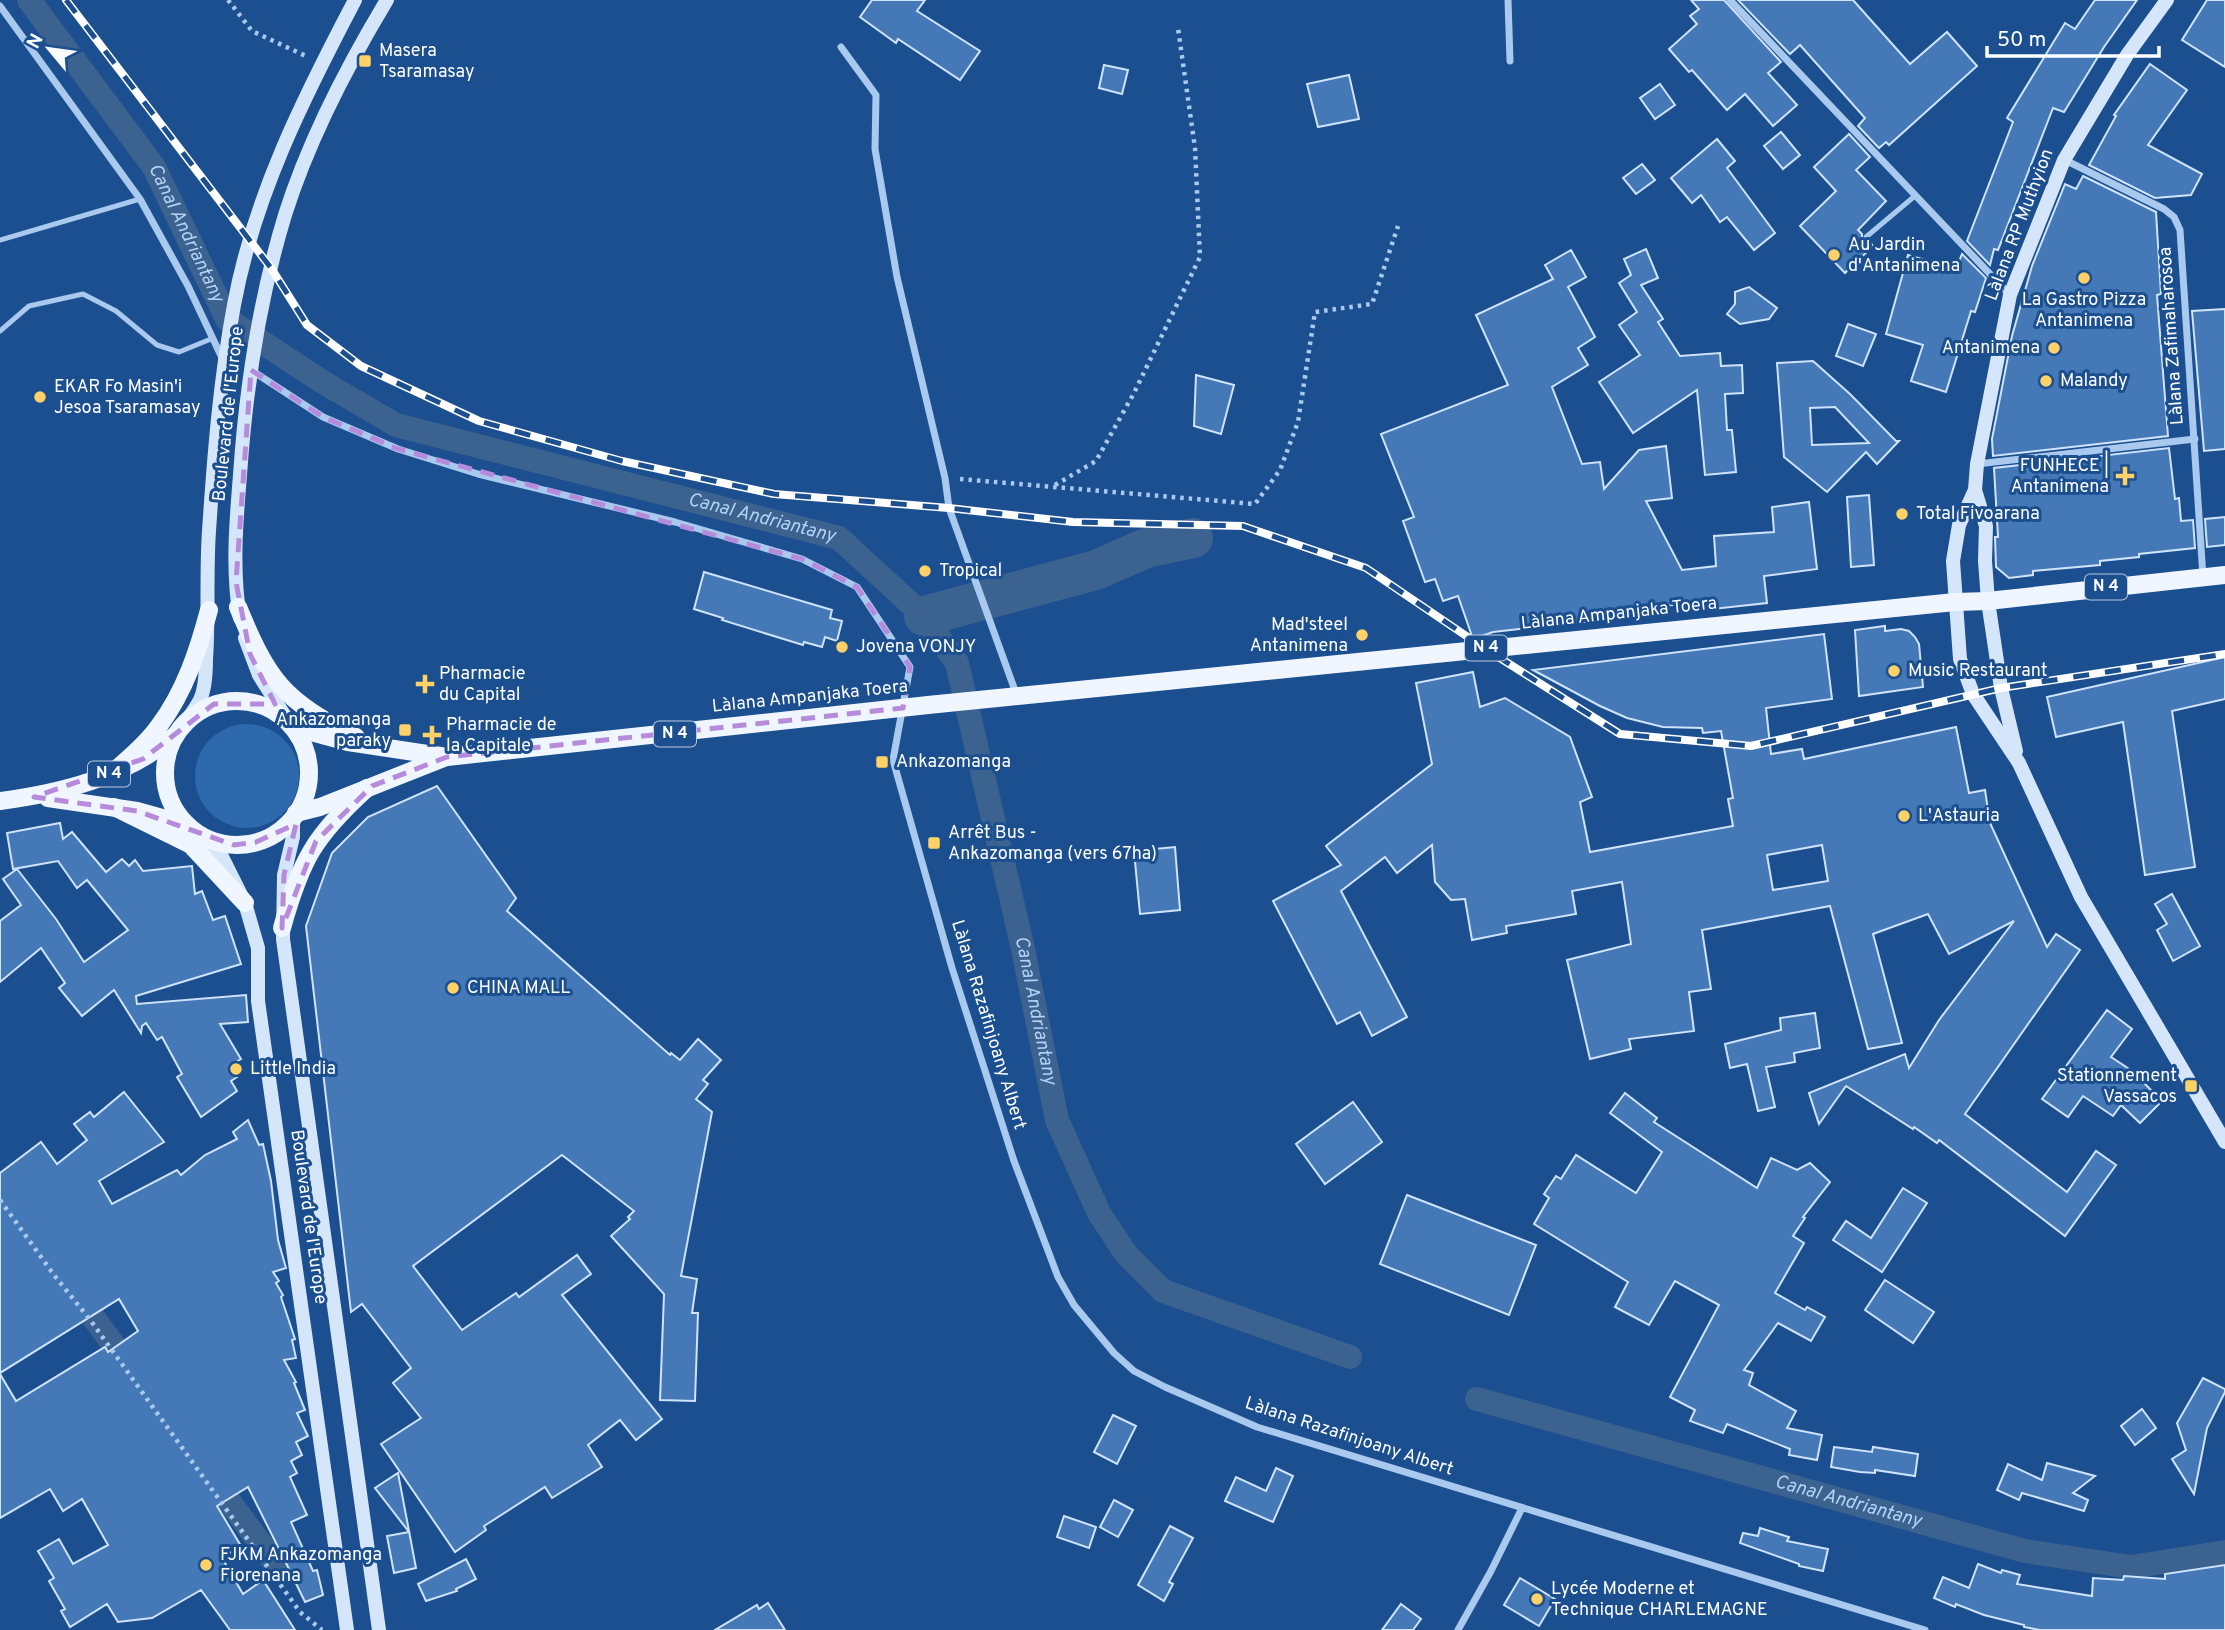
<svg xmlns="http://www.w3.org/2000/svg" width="2225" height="1630" font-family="Overpass,sans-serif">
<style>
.green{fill:#2e69ad}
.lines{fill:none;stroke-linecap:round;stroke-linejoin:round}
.canal{stroke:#3c6290;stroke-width:24}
.river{stroke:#3c6290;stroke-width:40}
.building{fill:#4478b7;stroke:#cfe3fa;stroke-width:2;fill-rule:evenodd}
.path{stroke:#a9c9ee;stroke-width:4.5;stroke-dasharray:3.5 5;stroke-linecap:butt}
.lane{stroke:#a9c9ee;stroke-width:5}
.street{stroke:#a9c9ee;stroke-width:7}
.secondary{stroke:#d6e6fa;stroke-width:14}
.primary{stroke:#f0f6ff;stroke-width:18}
.rail-casing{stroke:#fff;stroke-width:8}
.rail{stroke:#1b4f8f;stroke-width:5;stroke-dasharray:16;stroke-linecap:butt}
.marked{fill:none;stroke:#b68bdc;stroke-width:5;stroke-dasharray:14 9;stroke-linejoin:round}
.poi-dot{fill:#ffd166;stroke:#1b4f8f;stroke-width:2.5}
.labels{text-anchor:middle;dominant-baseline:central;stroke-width:6;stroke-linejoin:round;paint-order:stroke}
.shield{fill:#1b4f8f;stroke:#bbcadd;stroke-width:2}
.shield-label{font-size:16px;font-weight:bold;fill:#fff}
.poi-label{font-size:18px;fill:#fff;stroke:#1b4f8f;text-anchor:start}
.street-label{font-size:18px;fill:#fff;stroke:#1b4f8f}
.water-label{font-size:19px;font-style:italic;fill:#b5d3f5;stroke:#1b4f8f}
</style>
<rect width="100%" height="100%" fill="#1b4f8f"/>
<circle class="green" cx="247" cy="776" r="52"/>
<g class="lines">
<g class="canal">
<path id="s1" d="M29,0L154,167L227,319L321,381L396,425L839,538L924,616L957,663L1023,949L1057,1120L1099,1213L1126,1254L1163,1291L1350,1357"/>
<path d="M74,1291L135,1374"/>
<path id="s2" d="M1477,1399L2025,1551L2131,1567L2225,1552"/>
<path d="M209,1474L277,1566"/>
</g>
<path class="river" d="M924,616L1096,570L1146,548L1193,538"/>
</g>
<g class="building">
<path d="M872,0H925L917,11L980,51L960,80L898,39L896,43L860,17Z"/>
<path d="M1691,0H1724L1781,62L1768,73L1797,105L1773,126L1745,94L1727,110L1692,70L1689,72L1669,49L1697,24L1690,16L1699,9Z"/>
<path d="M1738,0H1853L1910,64L1947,32L1977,66L1889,145L1886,142L1879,148L1858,126L1865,118L1800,45L1790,54Z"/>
<path d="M2095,0H2137L2104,47L2064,112L2053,108L1998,250L1994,249L1990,265L1967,241L2013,122L2007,118L2065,23L2075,29Z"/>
<path d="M2207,0H2225V67L2182,40Z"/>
<path d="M2150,64L2187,90L2148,145L2202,174L2191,195L2155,198L2089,165L2116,116L2114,115Z"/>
<path d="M1104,65L1128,70L1122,94L1099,88Z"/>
<path d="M1349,75L1359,119L1318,127L1307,84Z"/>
<path d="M1660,84L1675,105L1655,119L1640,98Z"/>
<path d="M1781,132L1800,155L1783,169L1764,146Z"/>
<path d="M1849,134L1870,157L1856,170L1886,201L1858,230L1862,234V241H1869L1873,246L1845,273L1800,226L1836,191L1814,167Z"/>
<path d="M1717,139L1735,161L1727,168L1775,233L1754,250L1727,217L1720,222L1701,195L1692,203L1671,178Z"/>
<path d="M1642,164L1655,180L1636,194L1623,178Z"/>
<path d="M2083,176L2156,212L2161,294L2157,295L2168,436L1993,456L1992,439L2012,336L2032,266L2065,184L2076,189Z"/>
<path d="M1646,249L1658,278L1641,285L1663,319L1658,322L1680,356L1720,353L1721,366L1742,365L1743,393L1725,394L1727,430H1732L1736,472L1705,475L1697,390L1633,433L1599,382L1640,355L1619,325L1637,312L1619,283L1631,275L1624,259Z"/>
<path d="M1571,250L1586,277L1568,287L1595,337L1578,348L1588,365L1552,387L1582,464L1600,462L1604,489L1639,450L1666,446L1672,498L1646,501L1682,570L1716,566L1714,536L1774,532L1772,507L1809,502L1817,569L1764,576L1767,603L1713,609L1712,600L1617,612L1618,618L1493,632L1473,639L1458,596L1443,601L1435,579L1425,582L1403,521L1414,517L1381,434L1508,385L1476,315L1553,279L1545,265Z"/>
<path d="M1962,254L1986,278L1975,312L1971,311L1946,392L1911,381L1923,345L1886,334L1908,255L1956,269Z"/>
<path d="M1749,287L1777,308L1769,319L1740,324L1727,314L1735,304V292Z"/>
<path d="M2225,309V449L2204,451L2192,311Z"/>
<path d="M1848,324L1876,334L1863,366L1836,356Z"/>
<path d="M1813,361L1850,394L1896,441H1899L1877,464L1866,452L1827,492L1784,457L1777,363ZM1835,407L1869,443L1812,445L1810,408Z"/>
<path d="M1196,375L1234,385L1221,434L1194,426Z"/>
<path d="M2169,448L2175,499L2179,498L2181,521L2193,520L2195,548L2139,554V557L2100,561V565L2033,571V575L2009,578L1996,567L1995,537H1998L1994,468Z"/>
<path d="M1869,495L1874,565L1851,567L1847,497Z"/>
<path d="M2225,517V545L2207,547L2205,519Z"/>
<path d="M704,572L832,610L830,618L842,621L837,641L825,637L822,647L804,642L803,645L722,620L723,618L694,609Z"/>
<path d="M1885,626V631L1901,629L1909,631L1915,637L1919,644L1923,687L1859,696L1855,630Z"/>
<path d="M1824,634L1832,699L1766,708L1771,754L1802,749L1804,759L1956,727L1969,793L1985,790L1990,823L2047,947L2056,934L2080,950L1965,1114L2067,1192L2096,1151L2116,1165L2065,1236L1939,1140L1937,1143L1914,1127L1913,1129L1846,1086L1819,1124L1809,1093L1905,1054L1909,1068L1939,1020L2014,921L1949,954L1928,914L1873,934L1902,1043L1868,1049L1830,906L1702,930L1711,989L1689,992L1694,1031L1629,1039L1631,1049L1590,1059L1567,960L1631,944L1622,882L1572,891L1576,914L1506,926L1507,933L1472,940L1465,899L1451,900L1435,882L1432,845L1397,873L1385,857L1341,891L1407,1017L1372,1036L1360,1012L1337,1024L1273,901L1341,865L1326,846L1432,764L1416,683L1473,672L1480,707L1505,698L1570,737L1592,797L1580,802L1590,852L1733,826L1728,799L1733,798L1721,731L1703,733L1702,728L1663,727L1627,718L1600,706L1533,670ZM1822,845L1828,881L1773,890L1767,855Z"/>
<path d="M2225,657V699L2172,711L2195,867L2145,875L2123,722L2056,737L2047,697Z"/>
<path d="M437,786L516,898L507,911L670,1055L671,1053L680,1060L698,1039L721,1060L703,1080L708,1084L696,1099L712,1112L681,1276L697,1279L692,1313H698L695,1401L660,1400L664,1294L611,1236L630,1219L628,1217L634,1211L562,1155L413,1266L462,1330L516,1293L519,1297L577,1255L591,1274L562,1295L662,1419L636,1440L620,1420L588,1445L602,1467L552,1498L545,1487L484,1526L486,1530L455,1552L381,1444L421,1418L393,1383L411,1368L362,1304L351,1312L306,926L332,853L368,817Z"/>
<path d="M60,823L63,839L72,832L106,872L122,859L129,866L135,860L143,871L192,866L195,894L202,891L213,920L225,916L241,964L136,996L137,1004L246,995L248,1022L220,1024L241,1059L230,1066L237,1077L231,1081L237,1091L201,1117L177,1077L182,1074L162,1037L157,1040L146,1023L142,1026L141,1033L114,990L82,1016L59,988L65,983L41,948L0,982V921L21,905L3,879L17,869L56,919L84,962L128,930L87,880L77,888L58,861L13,869L7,833Z"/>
<path d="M1175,847L1180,910L1140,914L1134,851Z"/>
<path d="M2172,894L2200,946L2173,961L2157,930L2167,924L2155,904Z"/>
<path d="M2107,1010L2132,1029L2111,1057L2140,1076L2139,1078L2162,1101L2140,1123L2121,1105L2113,1116L2083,1096L2068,1117L2042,1099Z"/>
<path d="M1815,1013L1820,1048L1794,1053L1795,1062L1766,1067L1775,1107L1758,1111L1747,1064L1730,1068L1725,1044L1781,1030L1780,1018Z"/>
<path d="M124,1092L164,1142L99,1181L112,1204L177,1170L181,1175L205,1155L237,1139L233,1132L248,1120L259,1145L263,1144L271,1181L278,1240L286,1268L273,1272L279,1281L276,1283L283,1295L281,1297L295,1339L292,1340L296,1358L284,1360L296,1382L294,1383L305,1410L297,1413L308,1436L296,1442L302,1455L291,1461L297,1473L290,1477L307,1515L291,1522L313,1571L317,1570L323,1595L305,1602L286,1563L288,1562L279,1549L248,1487L217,1506L241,1546L222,1558L243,1594L263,1580L295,1630H230L201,1590L152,1618L118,1622L107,1604L70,1627L61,1611L65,1609L49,1581L54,1578L38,1551L59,1539L73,1564L108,1545L82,1499L63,1511L50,1489L0,1518V1374L16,1401L105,1347L108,1352L138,1331L119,1299L0,1373V1173L41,1142L57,1164L87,1140L74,1124L90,1112L94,1117Z"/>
<path d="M1625,1093L1657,1118L1654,1122L1757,1188L1771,1158L1797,1170L1810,1163L1830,1182L1803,1217L1805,1218L1793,1236L1804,1243L1775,1293L1805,1310L1807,1307L1825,1317L1811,1341L1778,1323L1744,1370L1753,1373L1749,1385L1796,1411L1787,1428L1822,1435L1817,1460L1789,1455L1790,1449L1727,1424L1723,1433L1690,1421L1695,1410L1670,1397L1719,1305L1675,1281L1649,1325L1615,1307L1628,1282L1534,1224L1549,1198L1544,1194L1556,1176L1561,1179L1576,1155L1636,1193L1662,1152L1610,1113Z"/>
<path d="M1353,1102L1382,1142L1325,1184L1296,1144Z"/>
<path d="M1903,1188L1927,1203L1882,1272L1833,1240L1846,1221L1871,1238Z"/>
<path d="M1407,1195L1536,1245L1509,1315L1380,1264Z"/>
<path d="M1885,1280L1934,1312L1913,1343L1865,1310Z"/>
<path d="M2203,1378L2225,1389V1392L2207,1428L2194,1494L2172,1459L2186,1450L2177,1423Z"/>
<path d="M2142,1409L2156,1428L2135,1445L2121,1426Z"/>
<path d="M1113,1415L1136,1426L1117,1464L1094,1452Z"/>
<path d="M1834,1447L1872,1452L1873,1447L1918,1454L1915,1476L1875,1470V1473L1860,1472L1831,1467Z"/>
<path d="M2047,1463L2095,1476L2073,1493L2088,1500L2084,1511L2022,1493L2019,1500L1997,1490L2008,1464L2042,1480Z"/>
<path d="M1276,1468L1293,1476L1273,1522L1225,1501L1236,1477L1266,1491Z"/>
<path d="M398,1473L416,1568L394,1573L387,1536L409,1532L375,1488Z"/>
<path d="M1114,1500L1133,1510L1118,1537L1100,1527Z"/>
<path d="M1064,1516L1096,1527L1089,1548L1057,1537Z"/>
<path d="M1170,1526L1193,1538L1169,1582L1173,1584L1164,1601L1138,1585Z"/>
<path d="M1760,1528L1789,1537L1787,1541L1828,1549L1823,1571L1799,1566V1564L1740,1543L1743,1533L1758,1536Z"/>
<path d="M466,1559L476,1579L456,1589L457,1591L426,1601L418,1584Z"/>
<path d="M1978,1564L2001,1573L2002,1570L2020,1575L2017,1584L2092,1596L2093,1578L2123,1580L2124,1576L2165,1579V1574L2225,1565V1630H2040L2024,1627V1625L1984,1615L1956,1604L1955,1607L1934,1598L1943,1577L1969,1588Z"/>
<path d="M1520,1578L1555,1599L1539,1626L1504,1605Z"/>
<path d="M768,1603L785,1630H715L757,1605L759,1609Z"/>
<path d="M1401,1604L1421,1619L1413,1630H1382Z"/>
</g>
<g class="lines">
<g class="path">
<path d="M228,0L252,31L308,57"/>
<path d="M960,479L1255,504L1280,470L1298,422L1315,312L1372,304L1398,226"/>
<path d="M1055,485L1096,461L1134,393L1200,257L1195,148L1178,28"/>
<path d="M0,1200L54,1275L91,1321L300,1612L322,1630"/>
</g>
<g class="lane">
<path d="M1866,237L1916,195"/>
<path d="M0,240L140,199"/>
<path d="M0,331L29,306L83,294L116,311L157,345L179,352L211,339"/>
</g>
<g class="street">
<path d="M1508,0L1510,61"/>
<path d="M1730,0L2009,294"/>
<path d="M0,6L140,199L188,286L223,360"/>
<path d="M841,47L876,95L875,149L897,277L945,478L949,508L1017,696"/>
<path d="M2065,160L2164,209L2174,217L2180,230L2203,577"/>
<path d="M251,370L323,417L398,449L478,474L675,522L802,559L857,587L910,667L893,760L952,968L1014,1161L1058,1277L1074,1305L1114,1353L1134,1371L1165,1387L1257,1427L1925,1630"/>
<path d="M1977,464L2195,439"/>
<path d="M1458,1630L1491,1571L1522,1508"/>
</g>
<g class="secondary">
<path d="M2167,0L2127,55L2064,160L2010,295L1977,464L1975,490L1959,525L1953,561L1960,659L1973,694L2019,763L2081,897L2225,1142"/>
<path d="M1975,490L1986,526L1985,561L1988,601L2001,688L2016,751"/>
<path d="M240,618C232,571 236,523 240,475C246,387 259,300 285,215C309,139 346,68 387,0"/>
<path d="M245,638L259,675L288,721"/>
<path d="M182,727C188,718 195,710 200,700C205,689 206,671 206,659C209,616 206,574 209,531C214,456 220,379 234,305C254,196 304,97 355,0"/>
<path d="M293,818V837L284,875L283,939L379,1630"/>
<path d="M192,829L221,855L245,903L258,948V1001L347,1630"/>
</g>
<g class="primary">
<path d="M238,607C269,682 283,700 356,737"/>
<circle cx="237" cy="773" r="72"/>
<path d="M293,727L348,742L447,757L928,705L1955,602L1988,601L2225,575"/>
<path d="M112,773C129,758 146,744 159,726C185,691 198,651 209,610"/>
<path d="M48,798L137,811L187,825"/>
<path d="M0,801C61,793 125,777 173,737"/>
<path d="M114,807L191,845L245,903"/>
<path d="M296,813L320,807L444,758"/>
<path d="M282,928C301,860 314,836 367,788"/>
</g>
<g class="rail-casing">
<path id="rail" d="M66,0L271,268L307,325L361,366L479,421L622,461L774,494L949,508L1073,522L1243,526L1366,568L1484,648L1620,734L1751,746L2001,688L2225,654"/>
</g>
<use href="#rail" class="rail"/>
</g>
<path class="marked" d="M251,370L323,417L398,449L802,559L857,587L910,667L903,708L447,757L372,786L316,841L282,928L284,875L296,824L256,842L234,845L137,811L34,797L143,759L214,704H275L250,654L236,582Z"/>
<g class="poi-dot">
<rect x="358" y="54" width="14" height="14" rx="3.5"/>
<circle cx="1834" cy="255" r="7"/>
<circle cx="2084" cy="278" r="7"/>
<circle cx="2054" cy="348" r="7"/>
<circle cx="2046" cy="381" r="7"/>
<circle cx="40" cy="397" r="7"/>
<path d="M2121.5 465.5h7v7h7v7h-7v7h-7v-7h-7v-7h7z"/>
<circle cx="1902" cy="514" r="7"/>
<circle cx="925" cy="571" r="7"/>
<circle cx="1362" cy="635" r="7"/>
<circle cx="842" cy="647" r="7"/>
<circle cx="1894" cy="671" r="7"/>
<path d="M421.5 673.5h7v7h7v7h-7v7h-7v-7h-7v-7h7z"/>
<rect x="398" y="723" width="14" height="14" rx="3.5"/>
<path d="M428.5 724.5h7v7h7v7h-7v7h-7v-7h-7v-7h7z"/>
<rect x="875" y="755" width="14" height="14" rx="3.5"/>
<circle cx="1904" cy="816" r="7"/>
<rect x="927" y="836" width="14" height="14" rx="3.5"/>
<circle cx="453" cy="988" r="7"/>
<circle cx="236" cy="1069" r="7"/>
<rect x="2184" y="1079" width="14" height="14" rx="3.5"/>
<circle cx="206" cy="1565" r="7"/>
<circle cx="1537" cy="1599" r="7"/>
</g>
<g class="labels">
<g class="shield">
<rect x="2085" y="574.5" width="42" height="25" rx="5"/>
<rect x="1465" y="635.5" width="42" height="25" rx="5"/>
<rect x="654" y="721.5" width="42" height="25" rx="5"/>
<rect x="88" y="761.5" width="42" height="25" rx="5"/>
</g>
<g class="shield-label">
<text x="2106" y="587">N 4</text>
<text x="1486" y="648">N 4</text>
<text x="675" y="734">N 4</text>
<text x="109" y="774">N 4</text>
</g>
<g class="poi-label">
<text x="379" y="51">Masera<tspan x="379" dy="21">Tsaramasay</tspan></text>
<text x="1848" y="245">Au Jardin<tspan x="1848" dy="21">d'Antanimena</tspan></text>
<text x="2084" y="300" text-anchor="middle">La Gastro Pizza<tspan x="2084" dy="21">Antanimena</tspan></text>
<text x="2040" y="348" text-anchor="end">Antanimena</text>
<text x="2060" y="381">Malandy</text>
<text x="54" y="387">EKAR Fo Masin'i<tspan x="54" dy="21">Jesoa Tsaramasay</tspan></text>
<text x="2109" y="466" text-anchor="end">FUNHECE |<tspan x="2109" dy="21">Antanimena</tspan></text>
<text x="1916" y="514">Total Fivoarana</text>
<text x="939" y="571">Tropical</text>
<text x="1348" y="625" text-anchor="end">Mad'steel<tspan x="1348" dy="21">Antanimena</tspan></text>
<text x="856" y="647">Jovena VONJY</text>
<text x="1908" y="671">Music Restaurant</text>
<text x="439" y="674">Pharmacie<tspan x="439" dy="21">du Capital</tspan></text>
<text x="391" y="720" text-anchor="end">Ankazomanga<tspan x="391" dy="21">paraky</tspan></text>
<text x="446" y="725">Pharmacie de<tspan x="446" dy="21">la Capitale</tspan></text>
<text x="896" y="762">Ankazomanga</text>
<text x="1918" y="816">L'Astauria</text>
<text x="948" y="833">Arrêt Bus -<tspan x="948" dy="21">Ankazomanga (vers 67ha)</tspan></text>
<text x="467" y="988">CHINA MALL</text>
<text x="250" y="1069">Little India</text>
<text x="2177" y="1076" text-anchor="end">Stationnement<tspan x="2177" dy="21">Vassacos</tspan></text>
<text x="220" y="1555">FJKM Ankazomanga<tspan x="220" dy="21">Fiorenana</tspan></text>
<text x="1551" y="1589">Lycée Moderne et<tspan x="1551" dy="21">Technique CHARLEMAGNE</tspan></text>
</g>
<g class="street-label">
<text transform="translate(2020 225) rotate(-69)">Làlana RP Muthyion</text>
<text transform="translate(2172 336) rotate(-94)">Làlana Zafimaharosoa</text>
<text transform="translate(229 414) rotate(-84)">Boulevard de l'Europe</text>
<text transform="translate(1619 614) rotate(-6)">Làlana Ampanjaka Toera</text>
<text transform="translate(810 697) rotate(-6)">Làlana Ampanjaka Toera</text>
<text transform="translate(988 1025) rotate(73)">Làlana Razafinjoany Albert</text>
<text transform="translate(308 1217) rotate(82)">Boulevard de l'Europe</text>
<text transform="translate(1349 1437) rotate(18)">Làlana Razafinjoany Albert</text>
</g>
<g class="water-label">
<text stroke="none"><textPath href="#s1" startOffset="282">Canal Andriantany</textPath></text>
<text stroke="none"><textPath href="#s1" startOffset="954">Canal Andriantany</textPath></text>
<text stroke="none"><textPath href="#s1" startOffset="1563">Canal Andriantany</textPath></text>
<text stroke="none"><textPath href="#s2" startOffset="385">Canal Andriantany</textPath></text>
</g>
</g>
<g transform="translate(49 49) rotate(299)" stroke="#1b4f8f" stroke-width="5" paint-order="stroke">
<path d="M0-5L12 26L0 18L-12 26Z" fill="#ffffff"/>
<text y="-10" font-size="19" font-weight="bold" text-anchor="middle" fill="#ffffff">N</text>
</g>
<path d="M1987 46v10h172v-10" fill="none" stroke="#ffffff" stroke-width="3.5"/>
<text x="1997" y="46" font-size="21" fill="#ffffff" stroke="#1b4f8f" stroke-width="5" paint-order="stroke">50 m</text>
</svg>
